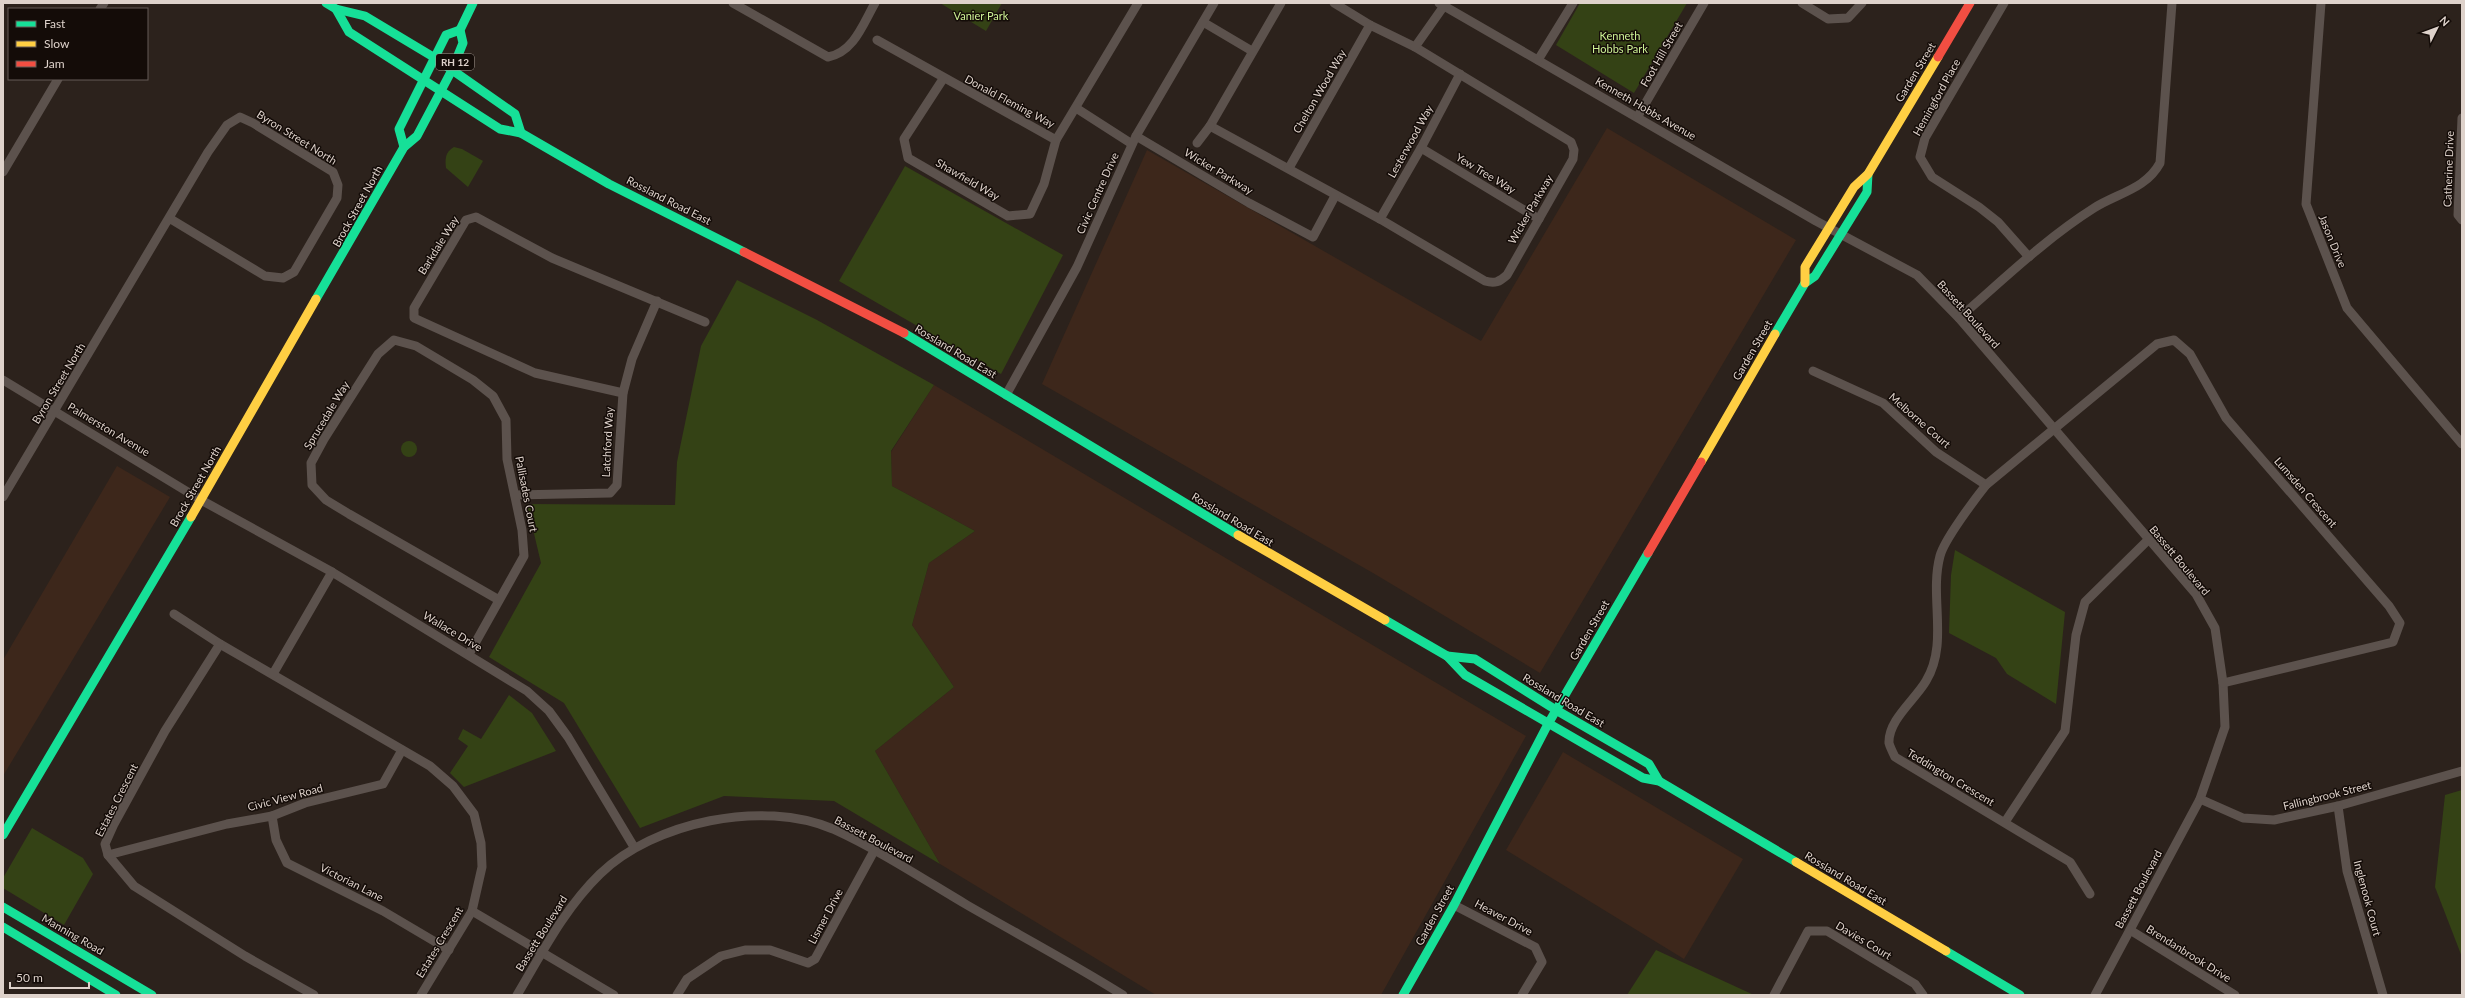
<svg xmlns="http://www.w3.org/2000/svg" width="2465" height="998" font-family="Lato,sans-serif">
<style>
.built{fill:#3d271b}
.green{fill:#344215}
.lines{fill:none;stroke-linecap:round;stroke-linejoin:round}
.street{stroke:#5c524d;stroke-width:9}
.fast{stroke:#16e098;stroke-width:9}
.slow{stroke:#ffcf43;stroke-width:9}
.jam{stroke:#f24e42;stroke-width:9}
.labels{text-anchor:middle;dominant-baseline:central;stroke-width:3;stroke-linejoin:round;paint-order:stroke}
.shield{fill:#140c08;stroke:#a19790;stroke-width:1}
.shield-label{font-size:10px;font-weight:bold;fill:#ded2cb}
.park-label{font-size:11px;fill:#cdf295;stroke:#140c08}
.street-label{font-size:11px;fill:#ded2cb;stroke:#140c08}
</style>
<rect width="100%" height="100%" fill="#2c221c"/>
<g class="built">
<path d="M1607,128L1796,240L1540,673L1373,573L1042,384L1147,150L1481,341Z"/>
<path d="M934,385L1526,736L1381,995H1156L940,864L875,751L954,687L912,625L929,563L975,531L892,486L891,452Z"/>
<path d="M117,466L170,497L3,776V660Z"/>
<path d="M1563,752L1743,859L1684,959L1506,850Z"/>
</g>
<g class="green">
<path d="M940,3H1002L986,31Z"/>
<path d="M1580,3H1687L1634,93L1556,45Z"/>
<path d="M454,147L462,149L483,161L468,187L446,168C445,159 445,152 454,147Z"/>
<path d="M905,166L1063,255L1001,374L839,281Z"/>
<path d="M737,280L817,320L934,385L891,451L892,486L975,531L929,563L912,625L954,687L875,751L940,864L834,801L724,796L640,828L564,703L489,657L541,563L527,504L675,505L677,462L701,346Z"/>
<circle cx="409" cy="449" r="8"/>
<path d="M1955,550L2065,612L2056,704L2007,674L1996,658L1949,633L1951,575Z"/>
<path d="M509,695L532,713L556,751L464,787L450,773L468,746L458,739L463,729L481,739Z"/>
<path d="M2462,790V957L2435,887L2445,795Z"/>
<path d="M32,828L83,858L93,874L64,925L3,888V878Z"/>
<path d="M1656,950L1754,995H1627Z"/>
</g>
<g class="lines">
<g class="street">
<path d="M733,3L828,57C854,52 863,24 875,3"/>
<path d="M1281,3L1210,126L1380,219L1485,281C1495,284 1499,282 1507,275L1573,159L1574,150L1571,142L1415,47L1370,25L1334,3"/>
<path d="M1439,3L1816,221L1917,275L1959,318L2196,594L2215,628L2223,683L2225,727L2200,799L2095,995"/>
<path d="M1802,3L1828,19L1848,18L1862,3"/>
<path d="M2004,3L1925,138L1920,157L1932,177L1979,207L1998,222L2029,257"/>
<path d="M2321,3L2306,204L2347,308L2462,444"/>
<path d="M100,9L104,3"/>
<path d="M1203,22L1252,51"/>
<path d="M877,40L1056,140L1138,3"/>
<path d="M1415,47L1446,3"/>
<path d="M1538,60L1573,3"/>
<path d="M943,79L904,139L908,158L1008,216L1030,214L1044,184L1056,140"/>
<path d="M1076,108L1132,144"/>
<path d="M1638,116L1704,3"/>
<path d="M2462,118L2458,215L2462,220"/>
<path d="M1136,136L1249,203L1313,237L1335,196"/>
<path d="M1197,143L1210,126"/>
<path d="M1421,148L1539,219"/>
<path d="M1289,168L1370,25"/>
<path d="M3,172L58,79"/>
<path d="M1380,219L1421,148L1460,74"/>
<path d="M1959,318C2003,280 2045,239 2094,208C2118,193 2146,189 2160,163L2172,3"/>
<path d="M1813,371L1883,403L1936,452L1986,485"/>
<path d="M3,380L201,500L332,572L527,691L549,711L568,737L634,847"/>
<path d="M623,393L535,373L414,318V308L466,220L476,217L552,258L705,322"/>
<path d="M1006,395L1077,267L1136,136L1214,3"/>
<path d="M515,495L610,493L617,485L623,393L632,359L657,301"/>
<path d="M3,497L208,152L227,125L240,117L253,123L333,172L338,185L337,198L294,272L283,278L265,276L169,218"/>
<path d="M174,614L220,644L430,766L453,786L474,814L481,843L482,867L472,911L421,995"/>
<path d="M220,644L165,731L114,824L105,844L108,855L134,886L245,956L314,995"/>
<path d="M469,654L524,556L522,530L507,459L506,420L493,396L473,380L416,346L394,340L378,354L324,439L311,463L312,485L326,500L349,514L499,600"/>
<path d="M273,674L332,572"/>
<path d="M2200,799L2243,818L2274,820L2338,806L2462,771"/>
<path d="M2338,806L2347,871L2383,995"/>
<path d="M272,816L276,840L287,863L383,911L449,950"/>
<path d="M2005,822L2065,731L2076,635L2085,602L2148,540"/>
<path d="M108,855L227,824L272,816L305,803L383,784L402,750"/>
<path d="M2090,894L2070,862L1895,757C1893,753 1890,747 1889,743C1888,720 1915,700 1926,681C1949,643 1929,597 1940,556C1944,540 1975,499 1986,485L2157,344L2174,340L2190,354L2226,418L2389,606L2400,623L2393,642L2223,683"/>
<path d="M1454,905L1535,947L1542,962L1522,995"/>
<path d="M472,911L614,995"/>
<path d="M2130,930L2235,995"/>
<path d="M517,995C542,953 564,909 600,874C654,822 762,799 833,829C879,850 923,879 967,905C1019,935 1072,963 1123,995"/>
<path d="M677,995L687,979L721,956L745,950H770L808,963L815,959L874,851"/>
<path d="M1774,995L1808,931H1827L1915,984L1923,995"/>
</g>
<g class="fast">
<path d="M326,3L336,9L365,16L435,58L515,114L521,133"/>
<path d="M336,9L349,32L500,129L521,133L609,184L744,252"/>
<path d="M404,147L399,129L446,35L460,30"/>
<path d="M316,299L404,147L417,136L452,70L463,43L460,30L473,3"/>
<path d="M904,333L1238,535"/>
<path d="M1775,334L1805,283L1815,276L1867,192L1868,174"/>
<path d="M1385,620L1447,656L1465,675L1643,778L1659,781L1796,862"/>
<path d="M1447,656L1475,659L1556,710L1649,764L1659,781"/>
<path d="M3,835L191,517"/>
<path d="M3,907L152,995"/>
<path d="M3,927L116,995"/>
<path d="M1946,951L2020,995"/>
<path d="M1403,995L1454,905L1548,724L1648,553"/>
</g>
<g class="slow">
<path d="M1805,283V267L1854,187L1868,174L1938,57"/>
<path d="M1701,462L1775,334"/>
<path d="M191,517L316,299"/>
<path d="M1238,535L1385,620"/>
<path d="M1796,862L1946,951"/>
</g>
<g class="jam">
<path d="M1938,57L1970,3"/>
<path d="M744,252L904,333"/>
<path d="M1648,553L1701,462"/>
</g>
</g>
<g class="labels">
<rect class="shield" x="436" y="54" width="38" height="16" rx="3"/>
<g class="shield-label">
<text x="455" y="62">RH 12</text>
</g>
<g class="park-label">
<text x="981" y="15">Vanier Park</text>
<text x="1620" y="35">Kenneth<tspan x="1620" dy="13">Hobbs Park</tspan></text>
</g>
<g class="street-label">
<text transform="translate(1661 54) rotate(-60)">Foot Hill Street</text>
<text transform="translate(1915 72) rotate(-59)">Garden Street</text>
<text transform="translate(1319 91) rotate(-60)">Chelton Wood Way</text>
<text transform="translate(1936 97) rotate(-61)">Hemingford Place</text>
<text transform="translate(1010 101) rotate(28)">Donald Fleming Way</text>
<text transform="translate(1646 108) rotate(30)">Kenneth Hobbs Avenue</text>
<text transform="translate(297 137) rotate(32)">Byron Street North</text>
<text transform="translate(1410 141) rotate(-61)">Lesterwood Way</text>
<text transform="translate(2448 169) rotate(-88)">Catherine Drive</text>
<text transform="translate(1219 171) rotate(31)">Wicker Parkway</text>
<text transform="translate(1486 173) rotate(31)">Yew Tree Way</text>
<text transform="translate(968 179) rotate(30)">Shawfield Way</text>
<text transform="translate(1097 193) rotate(-66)">Civic Centre Drive</text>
<text transform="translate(669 200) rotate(27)">Rossland Road East</text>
<text transform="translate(357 206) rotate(-61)">Brock Street North</text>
<text transform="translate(1530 209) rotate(-60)">Wicker Parkway</text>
<text transform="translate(2333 241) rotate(68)">Jason Drive</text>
<text transform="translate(438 245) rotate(-58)">Barkdale Way</text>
<text transform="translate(1969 314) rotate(48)">Bassett Boulevard</text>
<text transform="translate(1752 350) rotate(-60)">Garden Street</text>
<text transform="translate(956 351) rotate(31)">Rossland Road East</text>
<text transform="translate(58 383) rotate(-59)">Byron Street North</text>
<text transform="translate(326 415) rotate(-59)">Sprucedale Way</text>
<text transform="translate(1920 420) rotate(41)">Melborne Court</text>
<text transform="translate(109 429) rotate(31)">Palmerston Avenue</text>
<text transform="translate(607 442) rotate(-87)">Latchford Way</text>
<text transform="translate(195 486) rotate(-60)">Brock Street North</text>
<text transform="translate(2306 492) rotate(49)">Lumsden Crescent</text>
<text transform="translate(527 494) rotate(79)">Pallisades Court</text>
<text transform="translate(1233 519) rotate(31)">Rossland Road East</text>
<text transform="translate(2180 560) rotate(50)">Bassett Boulevard</text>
<text transform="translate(1589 630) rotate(-60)">Garden Street</text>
<text transform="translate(453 631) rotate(31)">Wallace Drive</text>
<text transform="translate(1564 700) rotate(31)">Rossland Road East</text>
<text transform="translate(1951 777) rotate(31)">Teddington Crescent</text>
<text transform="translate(2327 795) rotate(-14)">Fallingbrook Street</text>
<text transform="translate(285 797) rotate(-15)">Civic View Road</text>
<text transform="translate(116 800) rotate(-63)">Estates Crescent</text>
<text transform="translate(874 839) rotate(28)">Bassett Boulevard</text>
<text transform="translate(1846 878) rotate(31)">Rossland Road East</text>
<text transform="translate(352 882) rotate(27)">Victorian Lane</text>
<text transform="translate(2138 889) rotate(-62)">Bassett Boulevard</text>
<text transform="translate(2368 898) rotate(75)">Inglenook Court</text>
<text transform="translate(1434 915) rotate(-61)">Garden Street</text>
<text transform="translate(825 916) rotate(-62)">Lismer Drive</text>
<text transform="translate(1504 917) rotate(28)">Heaver Drive</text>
<text transform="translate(541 933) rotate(-58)">Bassett Boulevard</text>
<text transform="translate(73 934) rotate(30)">Manning Road</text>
<text transform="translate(1864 940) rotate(31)">Davies Court</text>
<text transform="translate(439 942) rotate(-59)">Estates Crescent</text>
<text transform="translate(2189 953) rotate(32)">Brendanbrook Drive</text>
</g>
</g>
<rect width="2465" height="998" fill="none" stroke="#ded2cb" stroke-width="8"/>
<rect x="8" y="8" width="140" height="72" fill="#140c08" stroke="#655b56"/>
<rect x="16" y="21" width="20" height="6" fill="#16e098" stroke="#655b56"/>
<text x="44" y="28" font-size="12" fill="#ded2cb">Fast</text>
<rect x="16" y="41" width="20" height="6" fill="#ffcf43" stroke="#655b56"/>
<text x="44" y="48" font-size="12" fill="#ded2cb">Slow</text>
<rect x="16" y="61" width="20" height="6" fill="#f24e42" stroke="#655b56"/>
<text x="44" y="68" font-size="12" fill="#ded2cb">Jam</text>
<g transform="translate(2437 28) rotate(48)" stroke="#140c08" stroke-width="3" paint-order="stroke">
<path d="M0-3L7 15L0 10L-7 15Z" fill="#ded2cb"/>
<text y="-6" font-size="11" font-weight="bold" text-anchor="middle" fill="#ded2cb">N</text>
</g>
<path d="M10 982v6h79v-6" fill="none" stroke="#ded2cb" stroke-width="2"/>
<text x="16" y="982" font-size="12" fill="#ded2cb" stroke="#140c08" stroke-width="3" paint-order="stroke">50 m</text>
</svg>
